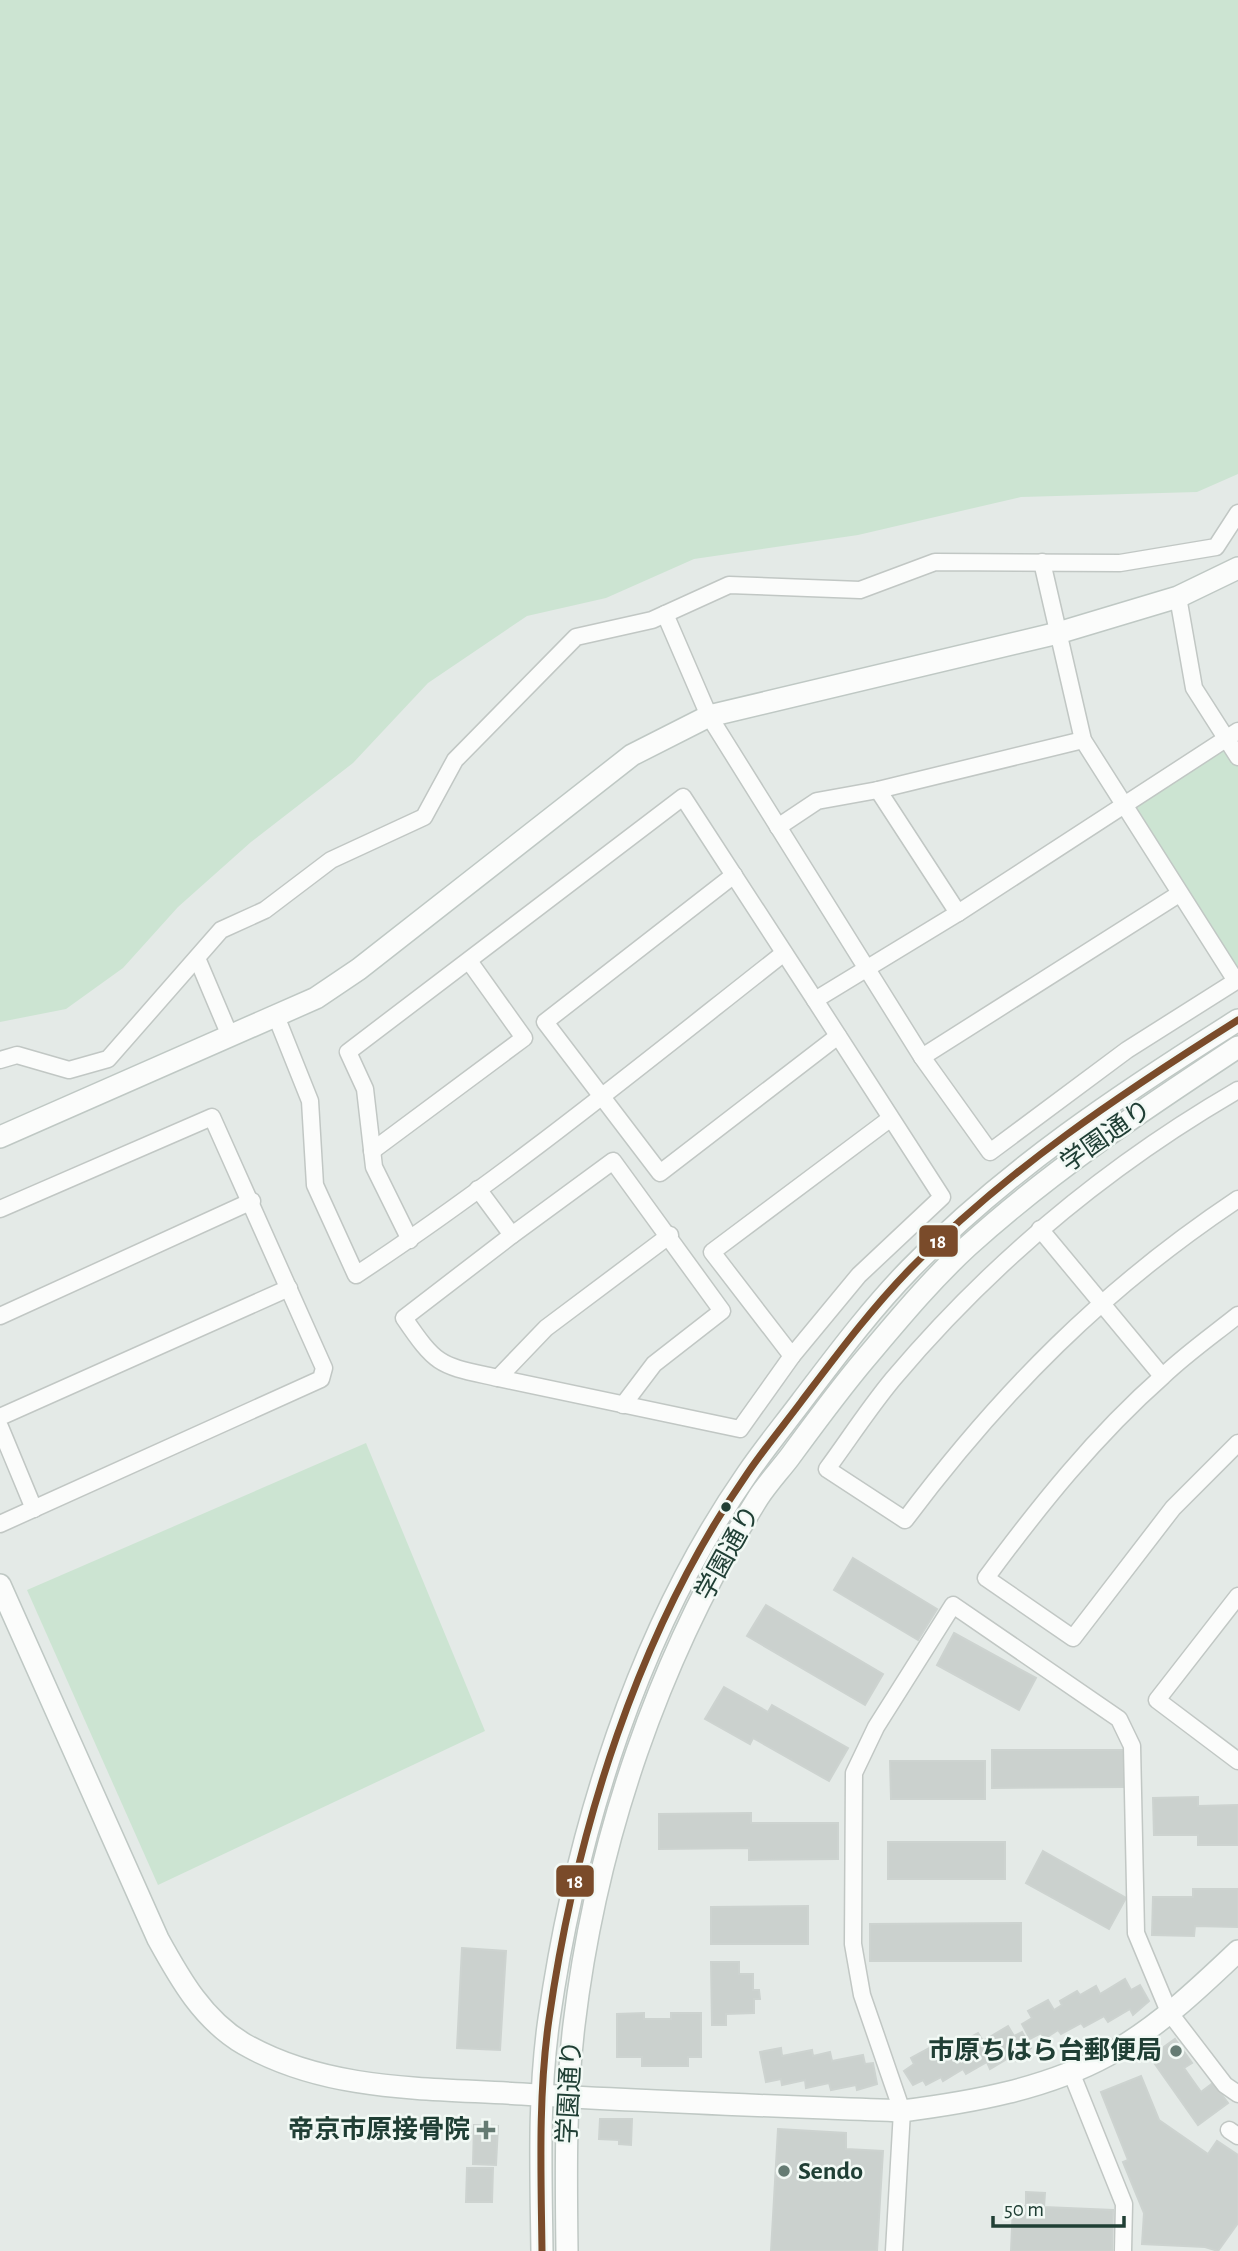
<svg xmlns="http://www.w3.org/2000/svg" width="1238" height="2251" font-family="'Alegreya Sans','Noto Sans JP',sans-serif">
<style>
.green{fill:#cce4d2}
.building{fill:#cbd1ce;stroke:#cdd3d0;stroke-width:2}
.lines{fill:none;stroke-linecap:round;stroke-linejoin:round}
.street-casing{stroke:#c1c7c4;stroke-width:19}
.secondary-casing{stroke:#bfc8c4;stroke-width:24}
.street{stroke:#fbfcfb;stroke-width:16}
.secondary{stroke:#fbfcfb;stroke-width:21}
.bus-1-casing{stroke:#f2f9f5;stroke-width:12}
.bus-1{stroke:#7a4b2a;stroke-width:7}
.bus-dot{fill:#203f35;stroke:#f2f9f5;stroke-width:2.5}
.poi-dot{fill:#657b73;stroke:#f2f9f5;stroke-width:2.5}
.labels{text-anchor:middle;dominant-baseline:central;stroke-width:5;stroke-linejoin:round;paint-order:stroke}
.street-label{font-size:26px;fill:#203f35;stroke:#f2f9f5}
.poi-label{font-size:26px;font-weight:bold;fill:#203f35;stroke:#f2f9f5;text-anchor:end}
.line-badge{stroke:#f2f9f5;stroke-width:2.5}
.badge-label{font-size:19px;text-anchor:middle;font-weight:bold;fill:#fff}
</style>
<rect width="100%" height="100%" fill="#e4eae7"/>
<g class="green">
<path d="M0,0H1238V474L1197,492L1021,497L858,535L694,559L606,598L527,616L428,683L353,763L251,842L178,907L123,968L66,1009L0,1022Z"/>
<path d="M1225,746L1238,763V976L1129,807Z"/>
<path d="M366,1443L485,1731L158,1885L27,1590Z"/>
</g>
<g class="building">
<path d="M853,1558L937,1609L918,1640L834,1590Z"/>
<path d="M766,1605L883,1674L865,1705L747,1636Z"/>
<path d="M954,1633L1036,1678L1019,1710L937,1665Z"/>
<path d="M724,1687L768,1712L772,1705L848,1748L829,1781L753,1738L750,1744L705,1719Z"/>
<path d="M992,1750H1124V1787L992,1788Z"/>
<path d="M890,1761H985V1799H891Z"/>
<path d="M1198,1797V1806L1238,1805V1845H1198V1835H1154L1153,1798Z"/>
<path d="M751,1813V1823H838V1859L749,1860V1848L659,1849V1814Z"/>
<rect x="888" y="1842" width="117" height="37"/>
<path d="M1043,1851L1126,1898L1109,1929L1026,1883Z"/>
<path d="M1193,1889H1238V1927L1195,1926L1194,1936L1152,1935L1153,1897H1193Z"/>
<path d="M808,1906V1944H711V1907Z"/>
<path d="M1021,1923V1961H870V1924Z"/>
<path d="M462,1948L506,1951L500,2050L457,2048Z"/>
<path d="M711,1962H739V1974H753V1990H759L760,1999H754V2013L726,2014V2025H712Z"/>
<path d="M1125,1979L1131,1990L1140,1985L1149,2001L1133,2015L1130,2009L1108,2022L1104,2016L1084,2027L1081,2023L1061,2034L1058,2030L1044,2039L1041,2033L1030,2039L1022,2024L1032,2018L1028,2011L1048,2000L1054,2010L1062,2005L1060,2001L1077,1991L1080,1995L1096,1986L1100,1994Z"/>
<path d="M644,2013V2019H671V2013H701V2057H688V2066H642V2057H617V2014Z"/>
<path d="M1008,2026L1014,2036L1022,2032L1031,2048L1016,2061L1012,2056L990,2069L987,2062L966,2074L963,2069L943,2081L941,2077L926,2085L923,2080L913,2085L904,2071L914,2064L911,2058L931,2047L936,2056L944,2052L942,2048L959,2038L962,2042L978,2033L983,2041Z"/>
<path d="M1175,2039L1192,2063L1184,2068L1201,2092L1213,2083L1228,2103L1198,2125L1150,2057Z"/>
<path d="M781,2048L782,2056L812,2050L813,2056L830,2052L832,2061L863,2055L865,2064L873,2063L877,2084L857,2090L856,2085L831,2090L829,2083L806,2088L805,2080L782,2085L781,2079L766,2082L760,2052Z"/>
<path d="M1141,2076L1159,2120L1208,2154L1217,2141L1238,2155V2223L1218,2251L1205,2247L1142,2244L1144,2213L1123,2162L1128,2160L1101,2092Z"/>
<path d="M600,2119H632L631,2145L619,2144V2140L599,2139Z"/>
<path d="M474,2125L498,2126L496,2165L473,2164Z"/>
<path d="M778,2129L846,2133V2149L883,2151L877,2251H771Z"/>
<path d="M467,2168H493L492,2202H466Z"/>
<path d="M1026,2192L1045,2193L1044,2207L1113,2210L1112,2251H1011L1013,2206H1026Z"/>
</g>
<g class="lines">
<g class="street-casing">
<g id="street">
<path d="M1178,597L1194,688L1238,757"/>
<path d="M665,614L709,716L922,1057L990,1152L1127,1050L1236,981L1083,740L1042,562"/>
<path d="M878,790L958,913"/>
<path d="M778,827L817,801L878,790L1083,740"/>
<path d="M734,875L545,1022L660,1173L838,1036"/>
<path d="M197,958L230,1036"/>
<path d="M815,1000L942,1197L859,1275L792,1356L712,1252L891,1118"/>
<path d="M276,1016L310,1101L315,1185L356,1275C505,1177 644,1063 784,953"/>
<path d="M922,1057L1179,894"/>
<path d="M0,1060L17,1055L69,1070L108,1059L221,930L265,910L331,860L424,817L455,760L576,637L652,620L729,585L860,590L935,562L1120,563L1216,547L1238,513"/>
<path d="M1238,1090C1107,1166 991,1263 893,1379C869,1408 849,1439 827,1469L905,1520C1002,1391 1103,1289 1238,1199"/>
<path d="M372,1151L524,1038L469,961"/>
<path d="M478,1189L512,1235L404,1318C438,1368 440,1365 498,1378"/>
<path d="M0,1209L212,1117L324,1368L321,1379L0,1524"/>
<path d="M1040,1229L1162,1376"/>
<path d="M512,1235L613,1161L722,1311L654,1364L623,1405"/>
<path d="M670,1235L546,1328L498,1378L740,1429L792,1356"/>
<path d="M410,1240L374,1167L365,1089L348,1052L683,797L815,1000L958,913L1238,731"/>
<path d="M1238,1315C1213,1335 1186,1354 1163,1376C1096,1435 1039,1506 986,1578L1073,1638L1173,1508L1238,1443"/>
<path d="M0,1316L252,1201"/>
<path d="M0,1417L289,1288"/>
<path d="M0,1427L34,1509"/>
<path d="M1238,1596L1157,1700L1238,1761"/>
<path d="M1071,2072L1124,2204L1123,2251"/>
<path d="M1229,2130L1238,2136"/>
<path d="M894,2251L902,2111L862,1995L853,1944L854,1773L876,1727L953,1605L1119,1719L1132,1746L1136,1933L1169,2012L1225,2085L1238,2094"/>
</g>
</g>
<g class="secondary-casing">
<g id="secondary">
<path d="M0,1137L316,998L359,969L632,755L709,716L1058,633L1178,597L1238,568"/>
<path d="M0,1585L158,1939C180,1979 203,2020 244,2044C328,2092 428,2088 522,2094C648,2102 775,2106 902,2111C972,2102 1046,2089 1108,2055C1157,2028 1198,1989 1238,1951"/>
<path d="M542,2251C541,2173 538,2096 549,2019C576,1831 638,1631 747,1474C764,1449 783,1426 801,1402C836,1356 870,1310 910,1269C1006,1170 1122,1093 1238,1020"/>
<path d="M567,2251C566,2175 565,2100 574,2025C596,1840 659,1656 758,1498C767,1484 779,1471 789,1458C814,1424 838,1391 865,1359C898,1320 930,1281 968,1246C1052,1170 1144,1109 1238,1047"/>
</g>
</g>
<use href="#street" class="street"/>
<use href="#secondary" class="secondary"/>
<g class="bus-1-casing">
<path id="bus-1" d="M542,2251C541,2173 538,2096 549,2019C576,1831 638,1631 747,1474C764,1449 783,1426 801,1402C836,1356 870,1310 910,1269C1006,1170 1122,1093 1238,1020"/>
</g>
<use href="#bus-1" class="bus-1"/>
</g>
<circle class="bus-dot" cx="726" cy="1507" r="6"/>
<g class="poi-dot">
<circle cx="1176" cy="2051" r="7"/>
<path d="M482.5 2119.5h7v7h7v7h-7v7h-7v-7h-7v-7h7z"/>
<circle cx="784" cy="2171" r="7"/>
</g>
<g class="labels">
<g class="street-label">
<text transform="translate(1106 1136) rotate(-35)">学園通り</text>
<text transform="translate(728 1553) rotate(-61)">学園通り</text>
<text transform="translate(570 2092) rotate(-87)">学園通り</text>
</g>
<g class="poi-label">
<text x="1162" y="2051">市原ちはら台郵便局</text>
<text x="470" y="2130">帝京市原接骨院</text>
<text x="798" y="2171" text-anchor="start">Sendo</text>
</g>
</g>
<g class="line-badge">
<rect x="918" y="1224" width="41" height="34" rx="7" fill="#7a4b2a"/>
<rect x="555" y="1864" width="40" height="34" rx="7" fill="#7a4b2a"/>
</g>
<g class="badge-label">
<text x="938" y="1248">18</text>
<text x="575" y="1888">18</text>
</g>
<path d="M993 2216v10h131v-10" fill="none" stroke="#203f35" stroke-width="3.5"/>
<text x="1004" y="2216" font-size="21" fill="#203f35" stroke="#f2f9f5" stroke-width="5" paint-order="stroke">50 m</text>
</svg>
